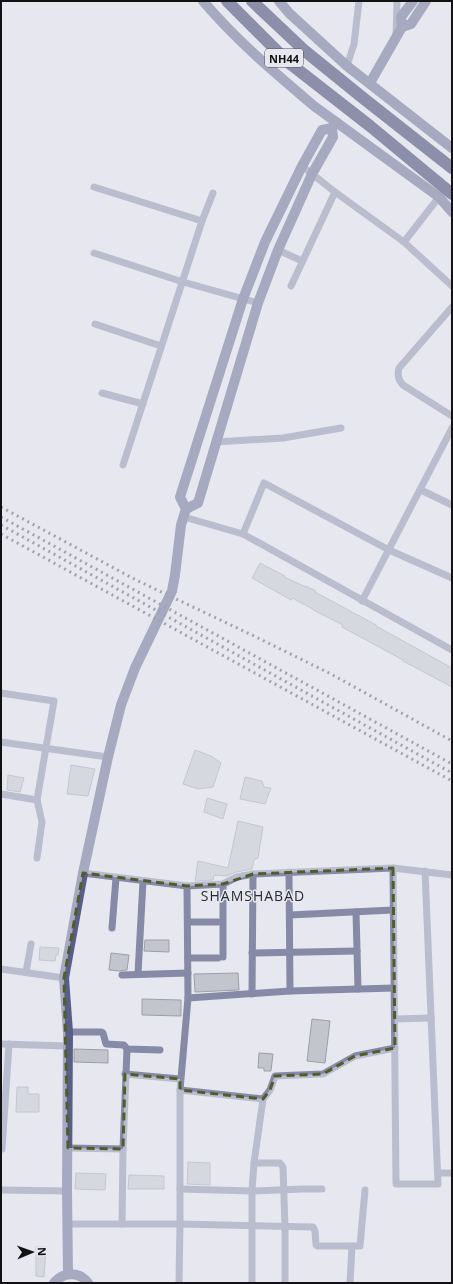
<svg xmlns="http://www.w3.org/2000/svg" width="453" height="1284" font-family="'Open Sans',sans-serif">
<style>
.building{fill:#c3c5cd;stroke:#9e9fa6}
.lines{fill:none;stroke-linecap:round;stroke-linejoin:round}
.street{stroke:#868aa7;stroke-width:7}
.secondary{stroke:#595e86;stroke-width:10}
.highway{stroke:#232258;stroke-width:12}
.rail{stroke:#535358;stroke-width:3;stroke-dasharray:2 4;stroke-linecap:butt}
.marked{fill:none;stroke:#525c2b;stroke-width:3;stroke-dasharray:8 5;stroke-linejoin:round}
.labels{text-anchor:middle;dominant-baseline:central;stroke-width:3;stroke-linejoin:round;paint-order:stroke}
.shield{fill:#e6e7ef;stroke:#525256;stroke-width:1}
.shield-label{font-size:11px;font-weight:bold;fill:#121215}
.quarter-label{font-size:14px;letter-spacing:1px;fill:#292a30;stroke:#e6e7ef}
</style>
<rect width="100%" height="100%" fill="#e6e7ef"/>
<g class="building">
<path d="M260,563L285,576L284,577L306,587V586L316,591L315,592L376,625V626L452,668V687L403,661V660L342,627L343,625L313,610V609L292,598L291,600L252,578Z"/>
<path d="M195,750L211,756L221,763L213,787L198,789L183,784Z"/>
<path d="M71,765L95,769L88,796L67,794Z"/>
<path d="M8,775L24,778L20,792L7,790Z"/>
<path d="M245,777L262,781L264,787L271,788L265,804L240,799Z"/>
<path d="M207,798L227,804L223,819L204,812Z"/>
<path d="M238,821L263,827L258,858L254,860L252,869L236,872L227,876L214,875L213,880L195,881L198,861L228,868Z"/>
<path d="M145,940H169V952L144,951Z"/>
<path d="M40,947L59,948L58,955H56L55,961L39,960Z"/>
<path d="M111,953L129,955L127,970L119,971L109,970Z"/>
<path d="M238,973L239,990L195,992L194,974Z"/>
<path d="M142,999L181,1000V1016L142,1015Z"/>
<path d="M312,1019L330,1021L325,1063L307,1061Z"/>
<path d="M74,1049L108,1050V1063L74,1062Z"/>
<path d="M259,1053L273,1054L271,1071H264V1068H258Z"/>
<path d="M17,1087H28V1094H39V1112H16Z"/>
<path d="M188,1162L210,1163V1185L187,1184Z"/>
<path d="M76,1173L106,1174L105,1190L75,1189Z"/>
<path d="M129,1175L164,1176V1189H128Z"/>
<path d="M36,1247H46L44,1277L36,1276Z"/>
</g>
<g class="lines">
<g class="street">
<path d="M396,37L397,1"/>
<path d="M347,66L354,44L359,1"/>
<path d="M302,166L335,192L404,242L452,286"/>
<path d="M94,187L202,221"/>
<path d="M404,242L439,197"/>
<path d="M278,250L302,261"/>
<path d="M94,253L183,282L258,303"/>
<path d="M291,286L335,192"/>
<path d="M452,307L399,368C397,375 398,380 403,385L452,416"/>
<path d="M95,324L161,346"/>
<path d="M102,393L143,404"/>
<path d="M216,442L283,438L341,428"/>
<path d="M123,465L202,221L213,193"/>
<path d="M421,490L452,505"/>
<path d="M184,517L243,534L452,650"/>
<path d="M243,534L264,483L389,550L452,578"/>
<path d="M362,601L452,428"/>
<path d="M1,693L54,701L37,800L42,822L37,858"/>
<path d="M1,742L108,757"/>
<path d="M1,794L37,800"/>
<path d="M393,868L396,1184H438L425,871"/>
<path d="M289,872L290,991"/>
<path d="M83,873L187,886L223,884L237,877L253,874L393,868L452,875"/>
<path d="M223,884V957"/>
<path d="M356,912L358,989"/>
<path d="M290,915L393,910"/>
<path d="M188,922H218"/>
<path d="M112,928L116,878"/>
<path d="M252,953L357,951"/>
<path d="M188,958H218"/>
<path d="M1,969L64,978"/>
<path d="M26,972L31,944"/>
<path d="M138,974L143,881"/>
<path d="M122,975L188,973"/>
<path d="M252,994L253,874"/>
<path d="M188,998L290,991L394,988"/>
<path d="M395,1019L431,1018"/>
<path d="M68,1032H101L103,1033L106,1044L124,1045L127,1049L160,1050"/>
<path d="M1,1044L67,1046"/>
<path d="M125,1074L180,1079"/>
<path d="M180,1090L263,1099"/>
<path d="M68,1148L123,1149"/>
<path d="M2,1149L9,1044"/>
<path d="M254,1163H280L283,1167L285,1227V1283"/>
<path d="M438,1173H452"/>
<path d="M180,1189L252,1191L303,1189H322"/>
<path d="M1,1190L67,1191"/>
<path d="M68,1224H180L313,1227L315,1231L316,1245L318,1246H352"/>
<path d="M122,1224L123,1149L127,1049"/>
<path d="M179,1283L180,1224V1090L188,998L187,886"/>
<path d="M252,1283V1191L254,1163L263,1099L270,1090L275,1076L323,1074L355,1056L395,1048"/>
<path d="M350,1283L352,1246H360L365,1190"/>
</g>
<g class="secondary">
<path d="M203,1C236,40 275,73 314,106L439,197L452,212"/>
<path d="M279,1L289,13L347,66L452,148"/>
<path d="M402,27L411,24L426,1"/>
<path d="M370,83L402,27L401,17L413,1"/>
<path d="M186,509L198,503L258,303L278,250L312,174L333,137L332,128L336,122"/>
<path d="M68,1274L67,1191L68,1032L64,978L83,873L108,757L121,705L135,668L172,591L175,575L181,525L186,509L180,497L243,299L265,242L302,166L322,130L332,128"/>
<path d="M54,1283C63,1272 79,1271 88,1283"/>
</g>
<g class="highway">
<path d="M227,1L288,62L370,126L452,194"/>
<path d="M252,1L305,51L363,98L452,168"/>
</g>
<g class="rail">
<path d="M1,507L136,580L252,635L331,674L452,741"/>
<path d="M1,517L452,764"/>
<path d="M1,525L452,773"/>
<path d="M1,534L452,781"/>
</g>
</g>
<path d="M0 0H453V1284H0ZM393,868L395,1048L355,1056L323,1074L275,1076L270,1090L263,1099L180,1090V1079L125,1074L123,1149L68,1148L64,978L83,873L187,886L223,884L253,874Z" fill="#e6e7ef" fill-opacity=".55" fill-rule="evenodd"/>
<path class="marked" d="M393,868L395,1048L355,1056L323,1074L275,1076L270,1090L263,1099L180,1090V1079L125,1074L123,1149L68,1148L64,978L83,873L187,886L223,884L253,874Z"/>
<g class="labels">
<rect class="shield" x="265" y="49" width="38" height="18" rx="3"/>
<g class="shield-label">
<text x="284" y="58">NH44</text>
</g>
<g class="quarter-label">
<text x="253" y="895">SHAMSHABAD</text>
</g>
</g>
<rect width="453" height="1284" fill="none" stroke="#121215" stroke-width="4"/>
<g transform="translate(32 1252) rotate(88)" stroke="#e6e7ef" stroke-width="3" paint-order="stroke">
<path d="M0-3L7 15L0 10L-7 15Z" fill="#121215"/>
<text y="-6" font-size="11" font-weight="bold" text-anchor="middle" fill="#121215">N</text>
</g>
</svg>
